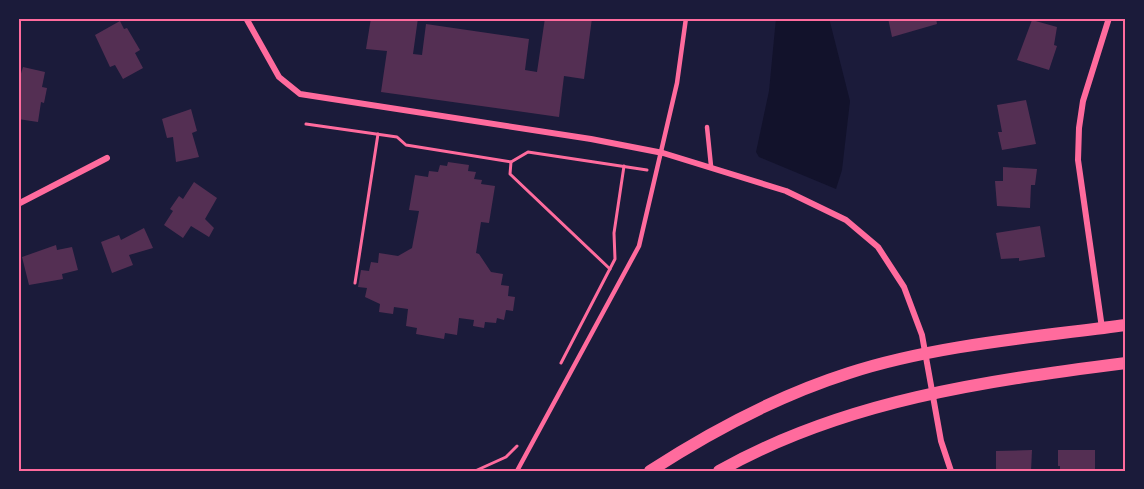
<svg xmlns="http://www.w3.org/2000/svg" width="1144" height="489" font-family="Arial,sans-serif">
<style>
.water{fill:#12122b}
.building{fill:#542f53}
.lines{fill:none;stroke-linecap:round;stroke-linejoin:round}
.path{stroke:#ff6b9d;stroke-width:3}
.service{stroke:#ff6b9d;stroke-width:4.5}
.minor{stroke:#ff6b9d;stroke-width:6}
.secondary{stroke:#ff6b9d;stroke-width:12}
.neatline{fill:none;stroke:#ff6b9d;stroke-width:2}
</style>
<rect width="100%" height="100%" fill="#1b1b3a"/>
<path class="water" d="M776,18H829L850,101L842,170L836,189L759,157L756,152L769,91Z"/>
<g class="building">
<path d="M371,18H418L413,54L422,55L426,24L529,39L525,70L537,72L545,18H592L584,79L564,76L559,117L381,92L387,51L366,49Z"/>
<path d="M888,18H936L937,24L892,37Z"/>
<path d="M1032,20L1057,27L1054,45L1057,46L1049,70L1017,60Z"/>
<path d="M120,21L124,29L127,28L140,50L135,53L143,68L123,79L115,65L110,67L95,35Z"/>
<path d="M23,67L45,72L42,87L47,88L44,103L41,102L38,122L18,119V83Z"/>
<path d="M1026,100L1036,144L1002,150L998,132H1002L997,105Z"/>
<path d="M191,109L197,131L192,133L199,157L176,162L173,137L167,138L162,119Z"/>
<path d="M448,162L469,165L468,171L476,172L474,179L482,180L481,184L495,186L489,223L481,222L476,253L479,254L491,272L503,274L501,285L509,286L508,296L515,297L513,311L506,310L504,320L497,318L496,323L485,322L484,328L473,326L474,320L459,318L457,335L445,333L444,339L416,334L417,328L406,326L408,309L394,307L393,314L379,312L380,304L365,297L367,288L358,287L361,270L369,271L371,262L378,263L379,253L398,256L412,248L419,211L409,210L415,175L428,177L429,171L438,172L440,165L447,166Z"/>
<path d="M1003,167L1037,169L1035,185H1031L1030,208L997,206L995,181H1003Z"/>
<path d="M194,182L217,198L205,219L214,228L209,237L191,226L183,238L164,225L173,211L170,209L179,196L183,199Z"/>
<path d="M1040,226L1045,257L1019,261V258L1001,259L996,233Z"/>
<path d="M144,228L153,248L129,255L133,265L112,273L101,242L119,235L121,240Z"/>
<path d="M56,245L57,250L72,247L78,270L62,274L63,279L29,285L22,257Z"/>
<path d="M1032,450L1031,471H996V451Z"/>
<path d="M1058,450H1095V471H1060V466H1058Z"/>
</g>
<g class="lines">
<g class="path">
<path d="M306,124L397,137L406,145L511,162L528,152L647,170"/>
<path d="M511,162L510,174L610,269"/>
<path d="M355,283L378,134"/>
<path d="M561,363L615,259L614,233L624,166"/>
<path d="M475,471L506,457L517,446"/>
</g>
<g class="service">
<path d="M707,127L711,166"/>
<path d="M517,471L639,246L677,83L686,18"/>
</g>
<g class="minor">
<path d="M246,18L279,77L300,94L591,139L663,153L786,191L846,220L878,247L904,287L922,335L941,441L951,471"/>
<path d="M18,204L107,158"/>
<path d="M1102,328L1078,160L1079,128L1083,101L1109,18"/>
</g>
<g class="secondary">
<path d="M650,471C710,432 780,395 849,373C935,345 1036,337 1126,325"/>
<path d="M719,471C845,400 985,381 1126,363"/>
</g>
</g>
<rect width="1144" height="489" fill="none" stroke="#1b1b3a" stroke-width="39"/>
<rect x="20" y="20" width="1104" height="450" class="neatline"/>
</svg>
